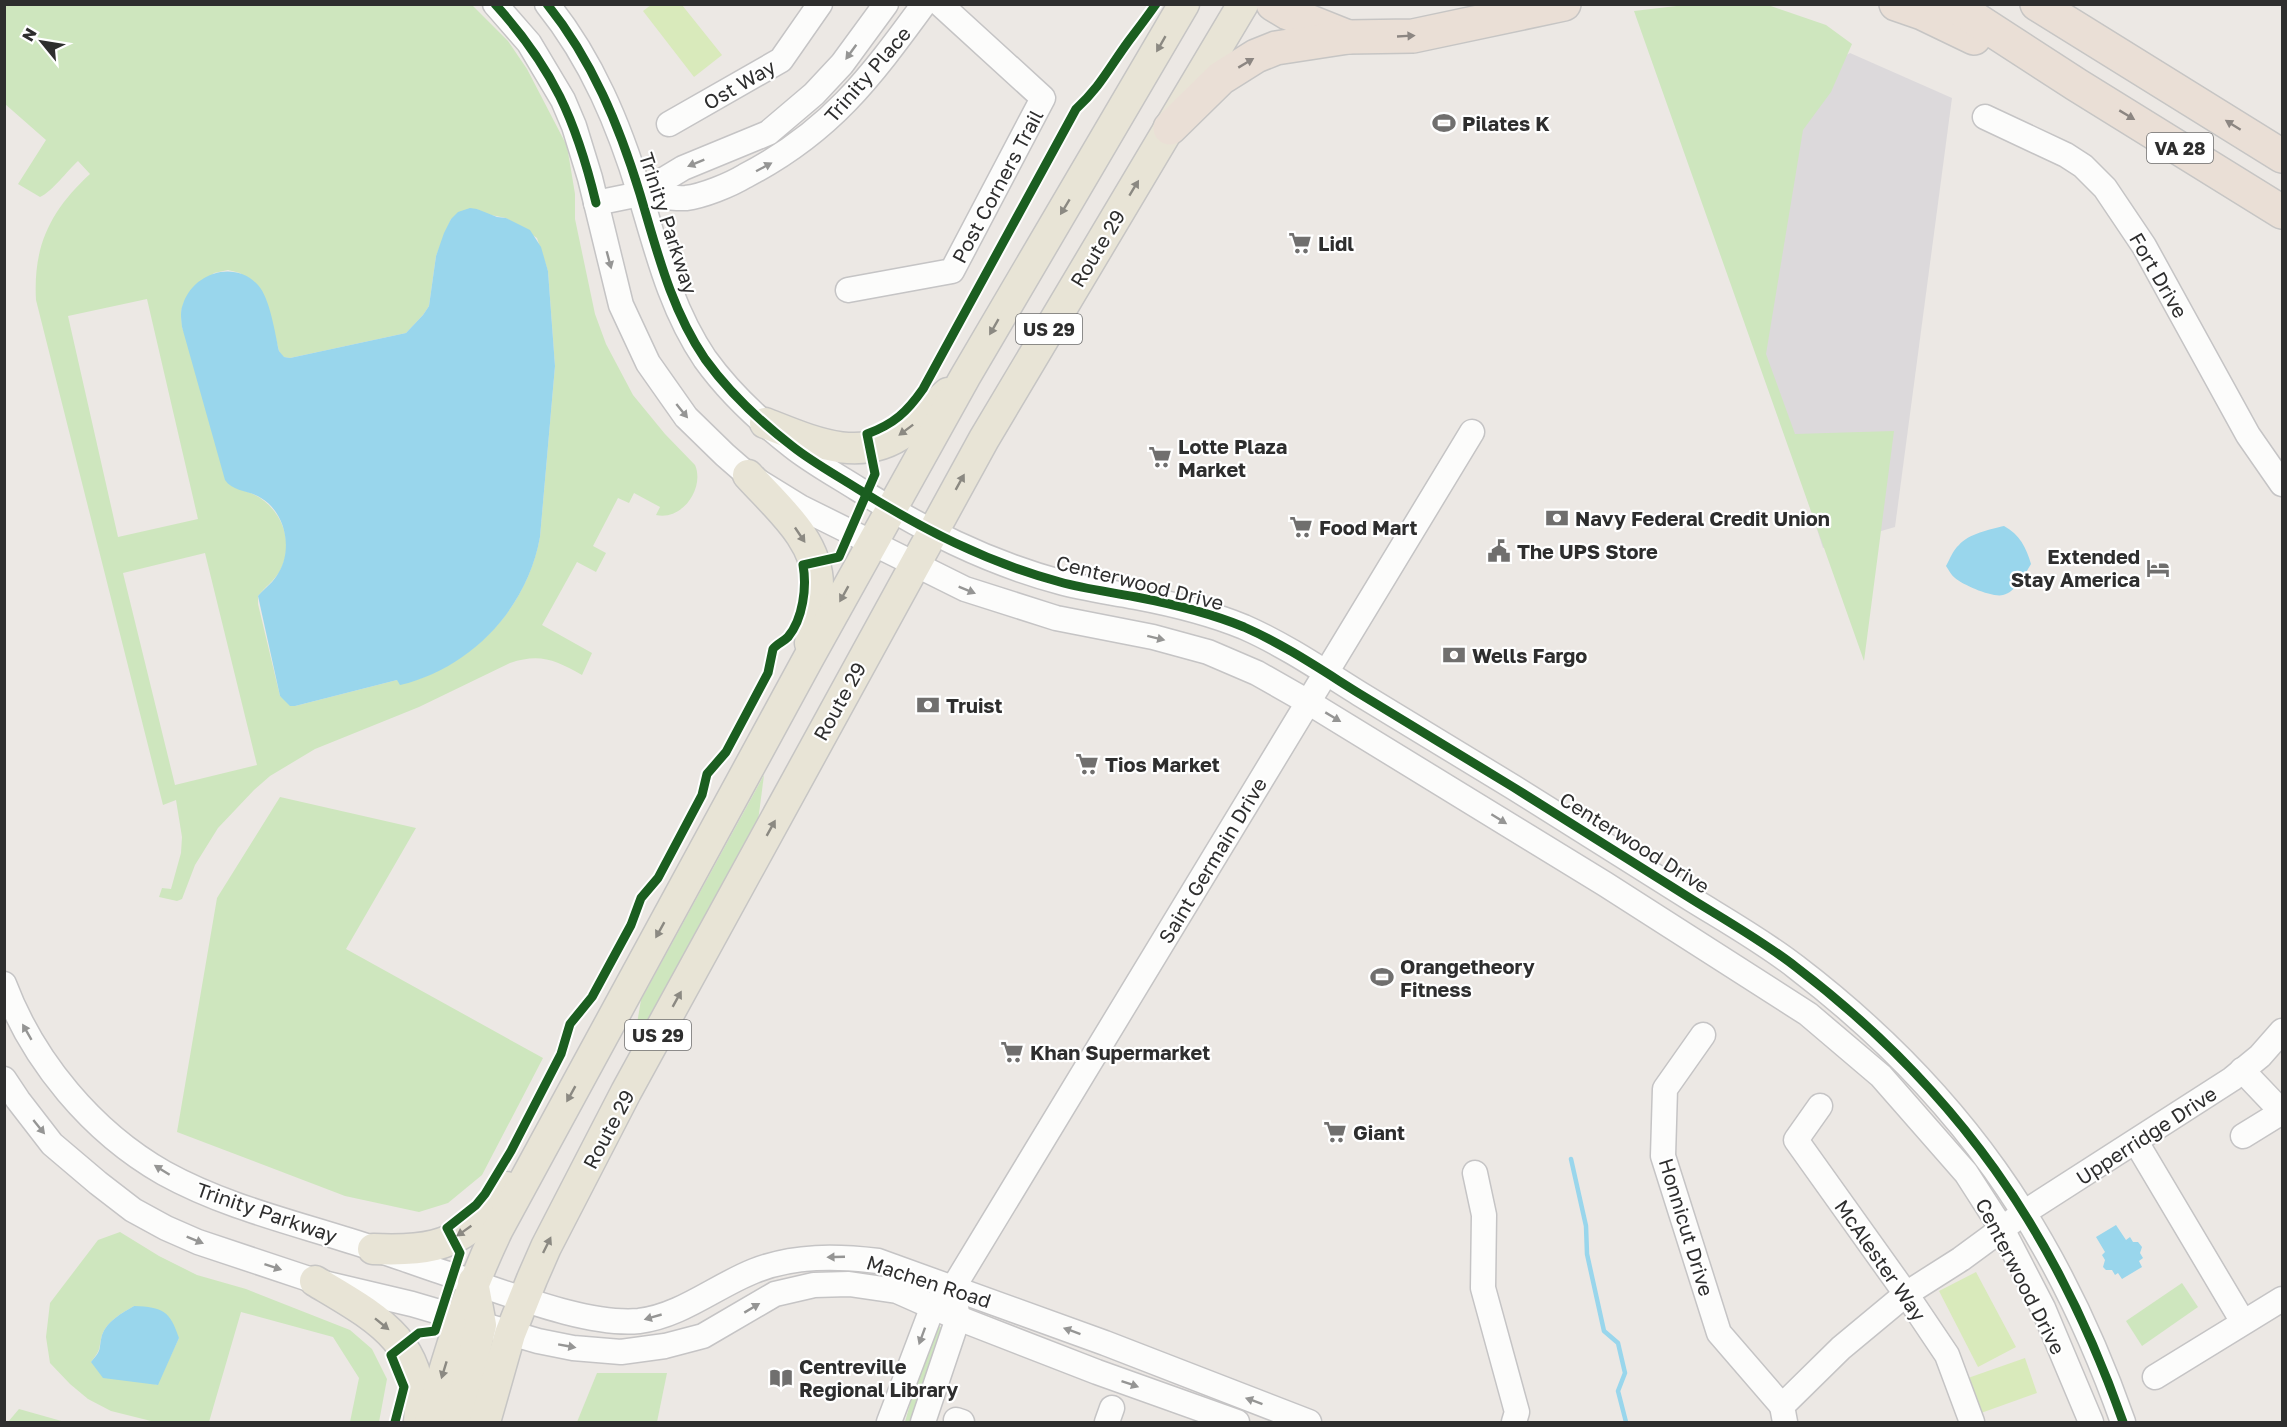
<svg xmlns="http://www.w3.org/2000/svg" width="2287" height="1427" font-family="'Golos Text',sans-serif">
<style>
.industrial{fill:#dcd9db}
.green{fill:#cee6be;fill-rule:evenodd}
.pitch{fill:#d9eabb}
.water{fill:#99d6ec}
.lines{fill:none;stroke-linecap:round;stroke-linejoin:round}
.stream{stroke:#99d6ec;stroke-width:4.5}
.minor-casing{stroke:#c5c4c5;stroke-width:27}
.major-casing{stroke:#c6c5c4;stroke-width:33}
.highway-casing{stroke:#c6c5c4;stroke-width:36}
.minor{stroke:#fcfcfb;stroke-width:24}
.major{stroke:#e8e4d6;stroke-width:30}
.highway{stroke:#eadfd6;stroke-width:33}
.cycleway-casing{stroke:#fff;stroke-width:13}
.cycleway{stroke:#1b5e20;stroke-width:9}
.oneway{fill:#8c8682}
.oneway2{fill:#8b8982}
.oneway3{fill:#959594}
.labels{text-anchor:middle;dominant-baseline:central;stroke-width:4.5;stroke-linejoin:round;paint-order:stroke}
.shield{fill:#fff;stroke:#6d6d6d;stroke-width:1.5}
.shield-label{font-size:18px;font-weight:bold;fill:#2e2e2e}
.street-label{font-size:20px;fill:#2e2e2e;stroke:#fff}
.poi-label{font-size:20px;font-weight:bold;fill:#2e2e2e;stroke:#fff;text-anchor:start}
</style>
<rect width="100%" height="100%" fill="#ece8e4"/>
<path class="industrial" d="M1850,53L1952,98L1895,527L1823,548L1693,144Z"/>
<g class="green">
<path d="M5,5H472L508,41L527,69L567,146L575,194V219L595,314L606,344L633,395L665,434L695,465C705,488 682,521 656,515L660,507L634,493L629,503L618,498L593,546L606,553L596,572L577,562L542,625L592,653L582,675C555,660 540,653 510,663L419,707L315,749L270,776L254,790L218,828L195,865L182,899L177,901L159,897L162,888L171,889L181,853L182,837L176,800L163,805L36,300C33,246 50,211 90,174L78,161C67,171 53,191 40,197L18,184L46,140L5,104ZM477,209L486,214L506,218L537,238L548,271L555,366L540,537C529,595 493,642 441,669C424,677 416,683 397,680L295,706L280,696L258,604V596C265,587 274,581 280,571C297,539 278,501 245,491L182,327L181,312L184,302L214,273L228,270L240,273L266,300L279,351L283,357L290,358L406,333L423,315L429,306L436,256L451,219ZM147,299L198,519L118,537L68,316ZM205,553L257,765L175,785L123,573Z"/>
<path d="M1685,5H1768L1826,25L1852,44L1831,92L1803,130L1766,354L1795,434L1894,431L1864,661L1634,11Z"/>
<path d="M764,775L757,829L631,1059L641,1000Z"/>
<path d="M280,797L416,828L346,949L543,1058L482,1175L448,1203L419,1212L345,1196L177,1132L217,898Z"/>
<path d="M120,1232L159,1256L197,1275L246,1289L350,1330L372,1349L387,1379L379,1422H350L359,1378L333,1337L241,1312L209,1422H155L111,1411L88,1399L70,1384L50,1363L46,1337L50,1303L98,1240ZM134,1306L179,1338L157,1385L91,1362C102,1348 98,1350 102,1335C107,1321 122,1313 134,1306Z"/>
<path d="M2182,1283L2198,1307L2142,1346L2126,1321Z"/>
<path d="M938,1326L945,1329L913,1420L911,1422H905L928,1339Z"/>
<path d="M597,1373H667L657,1422H577Z"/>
<path d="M19,1409L65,1422H8Z"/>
</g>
<g class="pitch">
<path d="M651,5H682L722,55L694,77L643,11Z"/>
<path d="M1976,1272L2016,1347L1978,1367L1939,1291Z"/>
<path d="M2025,1358L2037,1393L1981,1413L1968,1378Z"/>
</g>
<g class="water">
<path d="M470,208L477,209L497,217L506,218L530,230L541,247L548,271L555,366L540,537C527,609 471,668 400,685L397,680L295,706H290L280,696L258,596C265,588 274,582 279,572C293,548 285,512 261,498C249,490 233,492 225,480L182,327C181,318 180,311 183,304C194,272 235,260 258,285C270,298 275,333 279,351L284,357L290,358L406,333L423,315L429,306L436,256L444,233L451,219L458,212Z"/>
<path d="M2004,526C2020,535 2026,547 2031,564C2025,574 2016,592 2003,595C1993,598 1963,585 1955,578C1951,575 1949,570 1946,566C1950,559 1953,550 1959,545C1968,534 1991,529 2004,526Z"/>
<path d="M2116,1225L2126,1240L2130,1237L2133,1242H2138L2142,1247L2140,1253L2143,1258L2139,1261L2142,1267L2122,1279L2118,1273L2115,1275L2112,1270H2106L2103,1267L2105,1260L2102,1255L2105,1252L2096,1237Z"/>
<path d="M134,1306C163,1307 170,1311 179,1338L158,1385L103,1378L91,1362C103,1348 98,1351 102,1335C107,1321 122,1313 134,1306Z"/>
</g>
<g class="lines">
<path class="stream" d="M1571,1159L1586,1226L1587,1254L1604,1331L1618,1343L1625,1373L1618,1391L1626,1422"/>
<g class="minor-casing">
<g id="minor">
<path d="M495,4L529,43L563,100L574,126L590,178L621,305L648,363L686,417L725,455L748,475L800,507L965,589L1056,618L1153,637L1208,652L1257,673L1308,702L1605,884L1808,1014L1881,1076L1966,1173L2002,1229L2043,1308L2091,1422"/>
<path d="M547,4C592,60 619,125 640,194C657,251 671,309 705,359C728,391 761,422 792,446C812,462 836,475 858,489C922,529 986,562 1060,582C1085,589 1111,592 1136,597C1173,604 1210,613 1244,627C1285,645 1323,671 1360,694C1411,725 1462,756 1513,787C1573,824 1633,862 1693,900C1727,921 1764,942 1796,967C1957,1090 2056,1232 2123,1422"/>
<path d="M886,4L842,64L814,94L768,133L683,168L640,194C654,195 671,199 686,198C703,196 730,185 745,176C830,132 869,79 924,4"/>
<path d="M1985,117L2066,155L2083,166L2105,188L2144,246L2248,435L2282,484"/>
<path d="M669,124L781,60L820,4"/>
<path d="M596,203L640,194"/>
<path d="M848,290L952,271L1043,98L940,4"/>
<path d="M4,984C33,1061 92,1132 164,1173C220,1204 283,1220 344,1239C381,1250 417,1264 454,1276C505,1292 586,1326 639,1321C681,1316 716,1286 754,1271C794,1255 837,1256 878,1261L1105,1343L1309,1422"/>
<path d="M1703,1035L1665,1089L1663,1156L1719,1333L1782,1406"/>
<path d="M2242,1070L2282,1112"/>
<path d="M4,1079L18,1100L52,1144L98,1183L133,1210L166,1228L198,1242L315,1281L412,1304L538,1341L573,1348L621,1352L665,1346L703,1336L775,1294L814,1285L849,1284L897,1291L958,1318L1097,1372L1237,1422"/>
<path d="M1820,1106L1796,1140L1906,1294L1947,1355L1972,1422"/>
<path d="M2243,1136L2282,1112"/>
<path d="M2136,1142L2243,1322"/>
<path d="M1475,1173L1484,1215L1483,1288L1517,1412L1514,1422"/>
<path d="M2155,1377L2282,1299"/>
<path d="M956,1420L962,1422"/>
<path d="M889,1422L933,1306L953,1288L1472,432"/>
<path d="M923,1422L958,1318L955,1302"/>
<path d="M1107,1422L1112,1408"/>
<path d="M1785,1422L1782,1406L1841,1348L1906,1294L1961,1259L2025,1212L2232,1079L2260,1056L2282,1031"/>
</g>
</g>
<g class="major-casing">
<g id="major">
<path d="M765,423C811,441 861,465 906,431C921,420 934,405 948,393"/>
<path d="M748,475C777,507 819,541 818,587C817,606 812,625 810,643"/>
<path d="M373,1249C417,1251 455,1249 486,1213C493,1205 499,1195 506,1187"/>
<path d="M315,1281C375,1317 427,1342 419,1422"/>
<path d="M430,1422C447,1356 468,1291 498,1229L808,659L965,377L1184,4"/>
<path d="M458,1422L481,1325L473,1282"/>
<path d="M485,1422L510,1334L532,1279L546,1247L626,1092L984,439L1243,4"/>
</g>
</g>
<g class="highway-casing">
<g id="highway">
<path d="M1273,4L1288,13L1348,37"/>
<path d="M1896,4L1922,13L1974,38"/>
<path d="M1952,4L2077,85L2282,212"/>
<path d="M2037,4L2282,156"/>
<path d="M1170,128L1221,78L1256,56L1276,48L1348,37L1413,36L1564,4"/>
</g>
</g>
<use href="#minor" class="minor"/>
<use href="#major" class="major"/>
<use href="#highway" class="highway"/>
<g class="cycleway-casing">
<g id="cycleway">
<path d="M495,4C553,68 576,120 596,203"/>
<path d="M547,4C592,60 619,125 640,194C657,251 671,309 705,359C728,391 761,422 792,446C812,462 836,475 858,489C922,529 986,562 1060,582C1085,589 1111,592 1136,597C1173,604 1210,613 1244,627C1285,645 1323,671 1360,694C1411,725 1462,756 1513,787C1573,824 1633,862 1693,900C1727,921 1764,942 1796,967C1957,1090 2056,1232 2123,1422"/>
<path d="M395,1422L404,1387L391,1355L419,1333L435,1331L460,1253L447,1228L476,1205L485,1194L511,1151L561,1054L570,1024L592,997L631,925L641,898L658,878L702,795L707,774L726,752L768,673L773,649C777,644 783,642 788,637C803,619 807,587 803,565L839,557L875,474L867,434C894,424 907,412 923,389L1076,109C1100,87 1109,68 1128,42C1137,30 1147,17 1156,4"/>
</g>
</g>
<use href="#cycleway" class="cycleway"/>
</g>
<defs><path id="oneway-solid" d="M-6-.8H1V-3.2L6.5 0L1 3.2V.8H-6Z" transform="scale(1.5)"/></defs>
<g class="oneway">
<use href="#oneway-solid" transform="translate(1406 36) rotate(-3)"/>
<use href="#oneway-solid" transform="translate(1246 63) rotate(-31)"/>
<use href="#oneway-solid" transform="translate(2127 115) rotate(31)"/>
<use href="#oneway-solid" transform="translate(2233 125) rotate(-148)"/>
</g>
<g class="oneway2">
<use href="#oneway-solid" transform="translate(1161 44) rotate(120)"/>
<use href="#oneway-solid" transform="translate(1134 188) rotate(-59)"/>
<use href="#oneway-solid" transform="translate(1065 207) rotate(121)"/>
<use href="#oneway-solid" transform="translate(994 327) rotate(120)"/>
<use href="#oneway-solid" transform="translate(906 430) rotate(143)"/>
<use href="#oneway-solid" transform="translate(960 482) rotate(-61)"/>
<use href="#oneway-solid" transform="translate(800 535) rotate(56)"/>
<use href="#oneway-solid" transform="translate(844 594) rotate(119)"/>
<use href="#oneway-solid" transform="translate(771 828) rotate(-61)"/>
<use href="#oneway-solid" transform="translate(660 930) rotate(119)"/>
<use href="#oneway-solid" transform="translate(677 999) rotate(-61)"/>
<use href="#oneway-solid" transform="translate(571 1094) rotate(119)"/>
<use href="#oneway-solid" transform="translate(464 1231) rotate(145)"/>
<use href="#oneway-solid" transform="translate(547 1245) rotate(-64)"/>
<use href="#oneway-solid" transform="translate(382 1324) rotate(39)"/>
<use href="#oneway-solid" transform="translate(444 1370) rotate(107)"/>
</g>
<g class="oneway3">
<use href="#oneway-solid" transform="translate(851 52) rotate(126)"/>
<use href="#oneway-solid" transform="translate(696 163) rotate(158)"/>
<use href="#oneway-solid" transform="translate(764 167) rotate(-28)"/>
<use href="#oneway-solid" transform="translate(609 260) rotate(75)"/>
<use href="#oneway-solid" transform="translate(682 411) rotate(51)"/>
<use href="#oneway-solid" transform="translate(967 590) rotate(22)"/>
<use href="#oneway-solid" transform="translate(1156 638) rotate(14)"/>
<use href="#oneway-solid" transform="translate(1333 717) rotate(31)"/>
<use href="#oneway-solid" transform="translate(1499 819) rotate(32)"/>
<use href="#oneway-solid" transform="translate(27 1032) rotate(-120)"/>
<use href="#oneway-solid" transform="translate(39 1127) rotate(51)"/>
<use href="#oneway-solid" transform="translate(162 1170) rotate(-148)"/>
<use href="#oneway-solid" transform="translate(195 1240) rotate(22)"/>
<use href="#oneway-solid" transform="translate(836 1257) rotate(178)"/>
<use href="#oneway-solid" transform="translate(273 1267) rotate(18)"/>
<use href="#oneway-solid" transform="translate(752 1308) rotate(-31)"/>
<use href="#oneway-solid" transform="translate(653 1317) rotate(164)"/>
<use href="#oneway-solid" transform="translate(1072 1331) rotate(-160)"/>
<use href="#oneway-solid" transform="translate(922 1336) rotate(110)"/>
<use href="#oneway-solid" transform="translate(567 1346) rotate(10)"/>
<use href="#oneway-solid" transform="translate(1130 1384) rotate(19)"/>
<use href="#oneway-solid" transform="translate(1254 1401) rotate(-160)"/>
</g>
<defs>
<g id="stadium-bare" transform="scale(1.8)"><path d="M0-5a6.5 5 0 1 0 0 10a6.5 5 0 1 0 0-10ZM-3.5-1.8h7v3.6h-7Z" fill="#706f6e" stroke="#fff" stroke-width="2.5" paint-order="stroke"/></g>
<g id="supermarket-bare" transform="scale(1.8)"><path d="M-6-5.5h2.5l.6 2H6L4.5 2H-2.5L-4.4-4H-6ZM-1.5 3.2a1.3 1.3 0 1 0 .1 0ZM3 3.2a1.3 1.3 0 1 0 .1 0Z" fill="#706f6e" stroke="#fff" stroke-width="2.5" paint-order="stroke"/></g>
<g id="bank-bare" transform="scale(1.8)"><path d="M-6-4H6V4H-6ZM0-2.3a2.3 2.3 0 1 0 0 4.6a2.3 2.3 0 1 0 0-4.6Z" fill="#706f6e" stroke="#fff" stroke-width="2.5" paint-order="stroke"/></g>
<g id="civic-bare" transform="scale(1.8)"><path d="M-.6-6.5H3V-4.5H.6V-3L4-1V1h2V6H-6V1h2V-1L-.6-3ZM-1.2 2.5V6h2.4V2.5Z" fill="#706f6e" stroke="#fff" stroke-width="2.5" paint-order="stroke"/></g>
<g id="hotel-bare" transform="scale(1.8)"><path d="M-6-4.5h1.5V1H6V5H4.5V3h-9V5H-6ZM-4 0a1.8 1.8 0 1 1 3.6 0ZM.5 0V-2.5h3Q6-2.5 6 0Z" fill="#706f6e" stroke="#fff" stroke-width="2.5" paint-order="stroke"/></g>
<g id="library-bare" transform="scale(1.8)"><path d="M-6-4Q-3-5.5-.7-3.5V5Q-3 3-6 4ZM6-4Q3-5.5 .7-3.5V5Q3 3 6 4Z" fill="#706f6e" stroke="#fff" stroke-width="2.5" paint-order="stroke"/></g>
</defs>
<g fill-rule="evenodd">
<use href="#stadium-bare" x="1444" y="123"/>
<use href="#supermarket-bare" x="1300" y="243"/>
<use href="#supermarket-bare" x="1160" y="457"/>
<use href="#bank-bare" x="1557" y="518"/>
<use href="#supermarket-bare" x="1301" y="527"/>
<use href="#civic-bare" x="1499" y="551"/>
<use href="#hotel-bare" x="2158" y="568"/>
<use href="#bank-bare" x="1454" y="655"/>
<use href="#bank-bare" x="928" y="705"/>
<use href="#supermarket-bare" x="1087" y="764"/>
<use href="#stadium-bare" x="1382" y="977"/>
<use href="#supermarket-bare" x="1012" y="1052"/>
<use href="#supermarket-bare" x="1335" y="1132"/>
<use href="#library-bare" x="781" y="1378"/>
</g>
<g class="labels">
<g class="shield">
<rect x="2147" y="133" width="66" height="30" rx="4.5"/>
<rect x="1016" y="314" width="66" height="30" rx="4.5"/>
<rect x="625" y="1020" width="66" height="30" rx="4.5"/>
</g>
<g class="shield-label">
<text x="2180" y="148">VA 28</text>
<text x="1049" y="329">US 29</text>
<text x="658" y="1035">US 29</text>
</g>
<g class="street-label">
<text transform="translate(867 74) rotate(-49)">Trinity Place</text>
<text transform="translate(739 84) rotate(-30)">Ost Way</text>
<text transform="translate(997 186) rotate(-62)">Post Corners Trail</text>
<text transform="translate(669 223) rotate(72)">Trinity Parkway</text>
<text transform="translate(1097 248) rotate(-59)">Route 29</text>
<text transform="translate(2159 275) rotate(60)">Fort Drive</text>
<text transform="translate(1140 582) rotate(14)">Centerwood Drive</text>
<text transform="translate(839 701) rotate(-61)">Route 29</text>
<text transform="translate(1635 842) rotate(32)">Centerwood Drive</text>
<text transform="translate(1212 860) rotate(-59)">Saint Germain Drive</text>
<text transform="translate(608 1129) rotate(-62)">Route 29</text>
<text transform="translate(2146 1135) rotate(-33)">Upperridge Drive</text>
<text transform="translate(267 1212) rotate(19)">Trinity Parkway</text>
<text transform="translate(1687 1227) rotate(73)">Honnicut Drive</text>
<text transform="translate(1881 1260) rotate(55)">McAlester Way</text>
<text transform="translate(2021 1276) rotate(63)">Centerwood Drive</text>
<text transform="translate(929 1281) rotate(18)">Machen Road</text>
</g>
<g class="poi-label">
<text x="1462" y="123">Pilates K</text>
<text x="1318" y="243">Lidl</text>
<text x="1178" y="446">Lotte Plaza<tspan x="1178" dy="23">Market</tspan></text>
<text x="1575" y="518">Navy Federal Credit Union</text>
<text x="1319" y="527">Food Mart</text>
<text x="1517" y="551">The UPS Store</text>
<text x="2140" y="556" text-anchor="end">Extended<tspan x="2140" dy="23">Stay America</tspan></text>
<text x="1472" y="655">Wells Fargo</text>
<text x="946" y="705">Truist</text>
<text x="1105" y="764">Tios Market</text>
<text x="1400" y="966">Orangetheory<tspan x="1400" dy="23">Fitness</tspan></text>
<text x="1030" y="1052">Khan Supermarket</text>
<text x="1353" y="1132">Giant</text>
<text x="799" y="1366">Centreville<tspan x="799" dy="23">Regional Library</tspan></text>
</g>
</g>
<rect width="2287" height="1427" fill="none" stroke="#2e2e2e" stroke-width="12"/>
<g transform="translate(42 42) rotate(300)" stroke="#ffffff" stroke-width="4.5" paint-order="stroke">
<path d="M0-4.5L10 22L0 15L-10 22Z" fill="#2e2e2e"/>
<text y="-9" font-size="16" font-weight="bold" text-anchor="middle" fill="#2e2e2e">N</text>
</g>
</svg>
